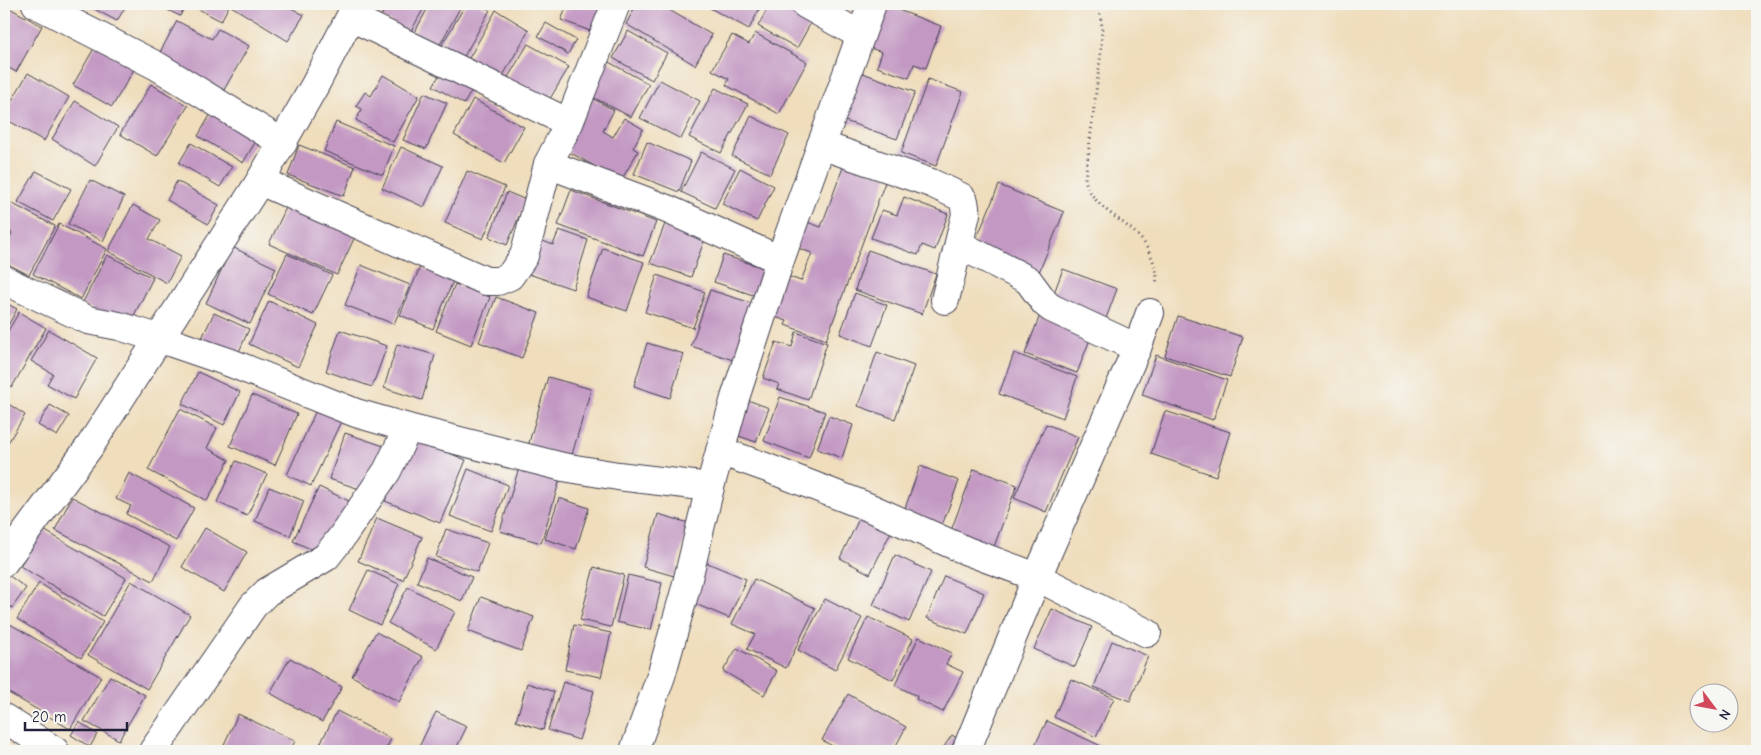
<svg xmlns="http://www.w3.org/2000/svg" width="1761" height="755" font-family="'Comic Neue',sans-serif">
<style>
.building{fill:#c399c3}
.lines{fill:none;stroke-linecap:round;stroke-linejoin:round}
.minor-casing{stroke:#413e4e;stroke-width:30}
.tertiary-casing{stroke:#413e4e;stroke-width:30}
.path{stroke:#413e4e;stroke-width:3;stroke-dasharray:1 4;stroke-linecap:butt}
.minor{stroke:#fff;stroke-width:28}
.tertiary{stroke:#fff;stroke-width:28}
</style>
<rect width="100%" height="100%" fill="#f6f6f2"/>
<filter id="ink" filterUnits="userSpaceOnUse"><feTurbulence type="fractalNoise" baseFrequency=".02" numOctaves="2"/><feDisplacementMap in="SourceGraphic" scale="10" xChannelSelector="R" yChannelSelector="G"/><feConvolveMatrix kernelMatrix="1 2 1 2 8 2 1 2 1" color-interpolation-filters="sRGB"/></filter>
<filter id="wash" filterUnits="userSpaceOnUse"><feTurbulence type="fractalNoise" baseFrequency=".0096" numOctaves="4" result="noise"/><feDisplacementMap in="SourceGraphic" scale="20" xChannelSelector="R" yChannelSelector="G"/><feGaussianBlur stdDeviation="1.12" result="paint"/><feColorMatrix in="noise" values="0 0 0 0 0 0 0 0 0 0 0 0 0 0 0 0 0 1.4 0 .05"/><feComposite in="paint" operator="in"/></filter>
<g filter="url(#wash)">
<rect width="100%" height="100%" fill="#efddbb"/>
<g id="blocks">
<g class="building">
<path d="M85,4H127L117,21Z"/>
<path d="M155,4H186L180,16Z"/>
<path d="M189,4H230L221,21Z"/>
<path d="M232,4H284L304,15L288,41L231,6Z"/>
<path d="M388,4H426L410,33L381,16Z"/>
<path d="M430,4H453L460,8L437,50L412,37Z"/>
<path d="M466,4H479L490,10L462,60L440,48Z"/>
<path d="M568,4H604L593,32L561,20Z"/>
<path d="M637,4H659L712,35L695,65L626,24Z"/>
<path d="M710,4H762L749,29L708,7Z"/>
<path d="M770,4H790L814,17L797,48L758,26Z"/>
<path d="M4,5L42,26L16,72L4,65Z"/>
<path d="M885,5L941,26L926,68L914,64L909,78L877,67L882,52L870,48Z"/>
<path d="M496,10L529,30L501,79L468,60Z"/>
<path d="M177,21L212,39L218,29L249,46L221,95L159,54Z"/>
<path d="M546,23L576,40L568,54L538,36Z"/>
<path d="M628,31L667,53L652,80L613,58Z"/>
<path d="M755,33L807,62L779,114L726,85L729,79L712,70L732,35L749,44Z"/>
<path d="M97,43L136,66L112,107L73,85Z"/>
<path d="M528,44L569,67L548,102L507,79Z"/>
<path d="M605,60L649,84L631,117L587,94Z"/>
<path d="M445,65L476,83L464,104L433,86Z"/>
<path d="M860,72L915,92L897,139L842,120Z"/>
<path d="M28,73L69,97L44,141L4,118V114Z"/>
<path d="M383,75L419,96L393,142L356,120L362,109L356,106L365,92L371,96Z"/>
<path d="M928,79L963,92L936,166L901,153Z"/>
<path d="M660,80L700,101L681,139L640,118Z"/>
<path d="M151,84L188,106L157,156L120,134Z"/>
<path d="M715,88L748,104L721,153L689,137Z"/>
<path d="M424,93L447,103L426,149L403,140Z"/>
<path d="M590,97L614,110L603,131L613,137L624,118L643,129L633,148L638,151L621,181L562,148Z"/>
<path d="M473,99L524,127L504,163L454,135Z"/>
<path d="M75,101L118,127L95,166L52,139Z"/>
<path d="M212,112L257,139L243,163L198,136Z"/>
<path d="M751,116L789,135L770,174L732,156Z"/>
<path d="M336,122L394,146L383,175L324,151Z"/>
<path d="M647,142L691,161L679,192L634,174Z"/>
<path d="M191,143L232,167L220,187L179,163Z"/>
<path d="M299,145L355,167L344,196L288,175Z"/>
<path d="M401,147L443,166L424,207L382,188Z"/>
<path d="M701,152L735,169L715,208L681,192Z"/>
<path d="M845,162L887,177L826,340L785,325L787,321L766,314L781,274L801,281L812,253L789,245L798,219L821,227Z"/>
<path d="M740,168L774,186L757,221L722,204Z"/>
<path d="M36,171L71,189L53,221L18,202Z"/>
<path d="M467,171L505,187L483,239L445,223Z"/>
<path d="M90,180L124,197L103,241L68,224Z"/>
<path d="M177,181L219,205L208,224L167,200Z"/>
<path d="M999,185L1064,212L1039,272L974,245Z"/>
<path d="M571,190L656,222L643,256L558,225Z"/>
<path d="M507,192L526,200L507,245L489,237Z"/>
<path d="M291,197L359,228L337,275L269,244Z"/>
<path d="M904,197L948,214L935,250L922,245L918,255L871,238L882,210L897,215Z"/>
<path d="M5,200L55,226L29,275L4,262V248L12,233L4,229Z"/>
<path d="M133,205L160,220L149,239L181,256L167,283L108,251Z"/>
<path d="M668,216L708,230L691,277L650,263Z"/>
<path d="M59,224L107,249L81,299L33,274Z"/>
<path d="M559,230L588,240L573,289L526,273L538,239L553,245Z"/>
<path d="M232,247L276,268L250,324L206,303Z"/>
<path d="M603,248L644,262L627,311L586,297Z"/>
<path d="M868,250L936,274L922,314L855,290Z"/>
<path d="M287,254L332,275L313,315L268,294Z"/>
<path d="M107,255L153,278L128,327L82,304Z"/>
<path d="M723,255L768,269L759,297L714,282Z"/>
<path d="M361,265L410,285L394,324L345,305Z"/>
<path d="M420,267L453,281L433,329L400,315Z"/>
<path d="M1063,269L1117,289L1105,321L1051,301Z"/>
<path d="M657,275L705,292L693,328L645,312Z"/>
<path d="M455,284L490,297L471,345L436,331Z"/>
<path d="M710,290L758,305L739,362L691,346Z"/>
<path d="M855,293L887,305L872,346L840,334Z"/>
<path d="M496,297L539,313L522,358L479,342Z"/>
<path d="M269,301L318,325L298,367L249,344Z"/>
<path d="M4,302L17,309L4,333Z"/>
<path d="M19,312L46,328L12,387L4,382V338Z"/>
<path d="M214,313L249,329L234,363L198,346Z"/>
<path d="M1040,315L1092,334L1077,373L1025,354Z"/>
<path d="M1178,316L1243,337L1230,377L1165,356Z"/>
<path d="M49,330L97,358L74,399L47,384L53,374L31,361Z"/>
<path d="M340,330L387,346L372,387L326,371Z"/>
<path d="M796,332L827,343L808,400L777,389L779,384L763,378L776,342L792,347Z"/>
<path d="M647,343L684,354L670,398L634,386Z"/>
<path d="M397,344L435,355L422,400L384,388Z"/>
<path d="M877,352L914,366L895,419L858,406Z"/>
<path d="M1014,353L1077,377L1063,418L999,394Z"/>
<path d="M1156,355L1227,380L1213,420L1142,395Z"/>
<path d="M198,372L240,392L224,425L182,404Z"/>
<path d="M548,377L591,389L571,458L528,446Z"/>
<path d="M252,395L297,414L275,465L230,446Z"/>
<path d="M780,397L825,412L809,458L764,441Z"/>
<path d="M745,399L769,408L756,442L733,434Z"/>
<path d="M4,401L25,415L4,449Z"/>
<path d="M50,405L69,416L57,436L38,425Z"/>
<path d="M317,408L342,419L311,486L287,475Z"/>
<path d="M180,409L217,428L207,448L229,460L207,501L148,470Z"/>
<path d="M1165,411L1230,432L1216,476L1151,454Z"/>
<path d="M829,416L853,425L842,458L817,449Z"/>
<path d="M1046,424L1078,437L1046,512L1014,498Z"/>
<path d="M345,433L387,447L372,493L329,479Z"/>
<path d="M411,437L466,460L440,523L385,501Z"/>
<path d="M236,461L267,474L247,516L217,502Z"/>
<path d="M520,464L561,476L541,543L500,531Z"/>
<path d="M920,466L959,481L942,525L904,511Z"/>
<path d="M468,469L508,485L491,531L450,516Z"/>
<path d="M974,469L1017,485L992,552L949,536Z"/>
<path d="M129,473L194,508L176,541L126,514L131,506L116,499Z"/>
<path d="M269,487L304,501L290,536L255,521Z"/>
<path d="M319,487L349,501L324,555L293,541Z"/>
<path d="M72,497L170,547L153,581L55,530Z"/>
<path d="M559,498L589,508L576,549L545,539Z"/>
<path d="M658,514L689,523L674,576L643,567Z"/>
<path d="M860,517L891,532L870,574L840,558Z"/>
<path d="M377,518L422,537L403,580L358,561Z"/>
<path d="M205,528L247,552L224,592L182,567Z"/>
<path d="M42,529L126,578L103,616L20,566Z"/>
<path d="M446,529L488,543L477,572L436,557Z"/>
<path d="M895,555L931,572L909,622L873,605Z"/>
<path d="M427,558L472,577L462,601L417,582Z"/>
<path d="M705,562L746,579L729,618L688,601Z"/>
<path d="M594,567L624,575L611,627L580,620Z"/>
<path d="M368,570L399,584L380,625L349,610Z"/>
<path d="M8,575L26,588L12,608L4,602V580Z"/>
<path d="M628,575L662,583L651,630L617,622Z"/>
<path d="M944,576L984,593L967,634L927,618Z"/>
<path d="M754,579L815,608L786,668L747,649L755,634L732,624Z"/>
<path d="M131,581L190,615L147,689L88,655Z"/>
<path d="M39,583L103,622L81,658L17,619Z"/>
<path d="M408,587L455,612L436,649L388,623Z"/>
<path d="M481,597L534,617L521,651L468,631Z"/>
<path d="M825,599L862,618L835,670L798,650Z"/>
<path d="M1052,609L1092,627L1075,667L1034,649Z"/>
<path d="M868,617L913,639L893,680L848,658Z"/>
<path d="M10,624L101,677L70,729L4,690V635Z"/>
<path d="M574,625L611,633L601,677L565,670Z"/>
<path d="M376,632L423,657L399,702L352,676Z"/>
<path d="M919,637L952,653L946,664L963,672L943,712L916,699L917,696L895,685Z"/>
<path d="M1112,641L1148,656L1130,701L1094,687Z"/>
<path d="M737,648L777,671L764,695L723,671Z"/>
<path d="M290,658L342,687L322,722L270,693Z"/>
<path d="M110,676L145,695L119,740L84,721Z"/>
<path d="M1071,679L1114,698L1096,737L1054,717Z"/>
<path d="M563,682L594,691L579,740L548,730Z"/>
<path d="M527,683L554,692L543,730L516,721Z"/>
<path d="M848,694L906,727L893,751H841L822,740Z"/>
<path d="M337,711L391,739L385,751H328L319,746Z"/>
<path d="M436,712L467,726L455,751H417Z"/>
<path d="M238,714L295,741L290,751H221Z"/>
<path d="M1047,721L1099,745L1097,751H1032Z"/>
<path d="M79,722L97,734L90,747L71,735Z"/>
<path d="M952,735L964,743L958,751H941Z"/>
</g>
</g>
</g>
<g filter="url(#ink)">
<use href="#blocks" fill-opacity="0" stroke="#413e4e" stroke-width="1"/>
<g class="lines">
<g class="minor-casing">
<g id="minor">
<path d="M36,4L157,66L283,143"/>
<path d="M805,4L860,35"/>
<path d="M351,17L569,123"/>
<path d="M821,145L931,183L961,197L964,201L966,214L945,300"/>
<path d="M548,164L667,209L780,260"/>
<path d="M260,181L486,281H498L510,276L524,256L548,164L569,123L616,4"/>
<path d="M960,245L1028,280L1045,303L1051,308L1137,348"/>
<path d="M4,280L88,320L119,326L158,338L231,363L356,413L408,428L563,467L618,476L710,487"/>
<path d="M720,451L765,467L868,507L967,551L1037,577L1147,633"/>
<path d="M4,718L55,751"/>
<path d="M153,751L253,606L267,592L326,557L341,538L387,471L408,428"/>
<path d="M634,751L661,676L685,591L710,487L735,398L780,260L872,4"/>
<path d="M966,751L1037,577L1137,348L1150,313"/>
</g>
</g>
<g class="tertiary-casing">
<path id="tertiary" d="M4,562L90,446L260,181L315,85L357,4"/>
</g>
<path class="path" d="M1098,4L1102,26L1101,52L1085,179C1092,209 1124,218 1142,240C1147,246 1150,254 1153,261C1156,269 1158,276 1156,284"/>
<use href="#minor" class="minor"/>
<use href="#tertiary" class="tertiary"/>
</g>
</g>
<rect width="1761" height="755" fill="none" stroke="#f6f6f2" stroke-width="20"/>
<g transform="translate(1714 708) rotate(122)"><circle r="24" fill="#f6f6f2" stroke="#a1a1a9"/>
<path d="M0-4L9 19L0 12L-9 19Z" fill="#d1495b"/>
<text y="-8" font-size="14" font-weight="bold" text-anchor="middle" fill="#22223b">N</text>
</g>
<path d="M25 722v8h102v-8" fill="none" stroke="#22223b" stroke-width="2.5"/>
<text x="32" y="722" font-size="15" fill="#22223b" stroke="#f6f6f2" stroke-width="4" paint-order="stroke">20 m</text>
</svg>
